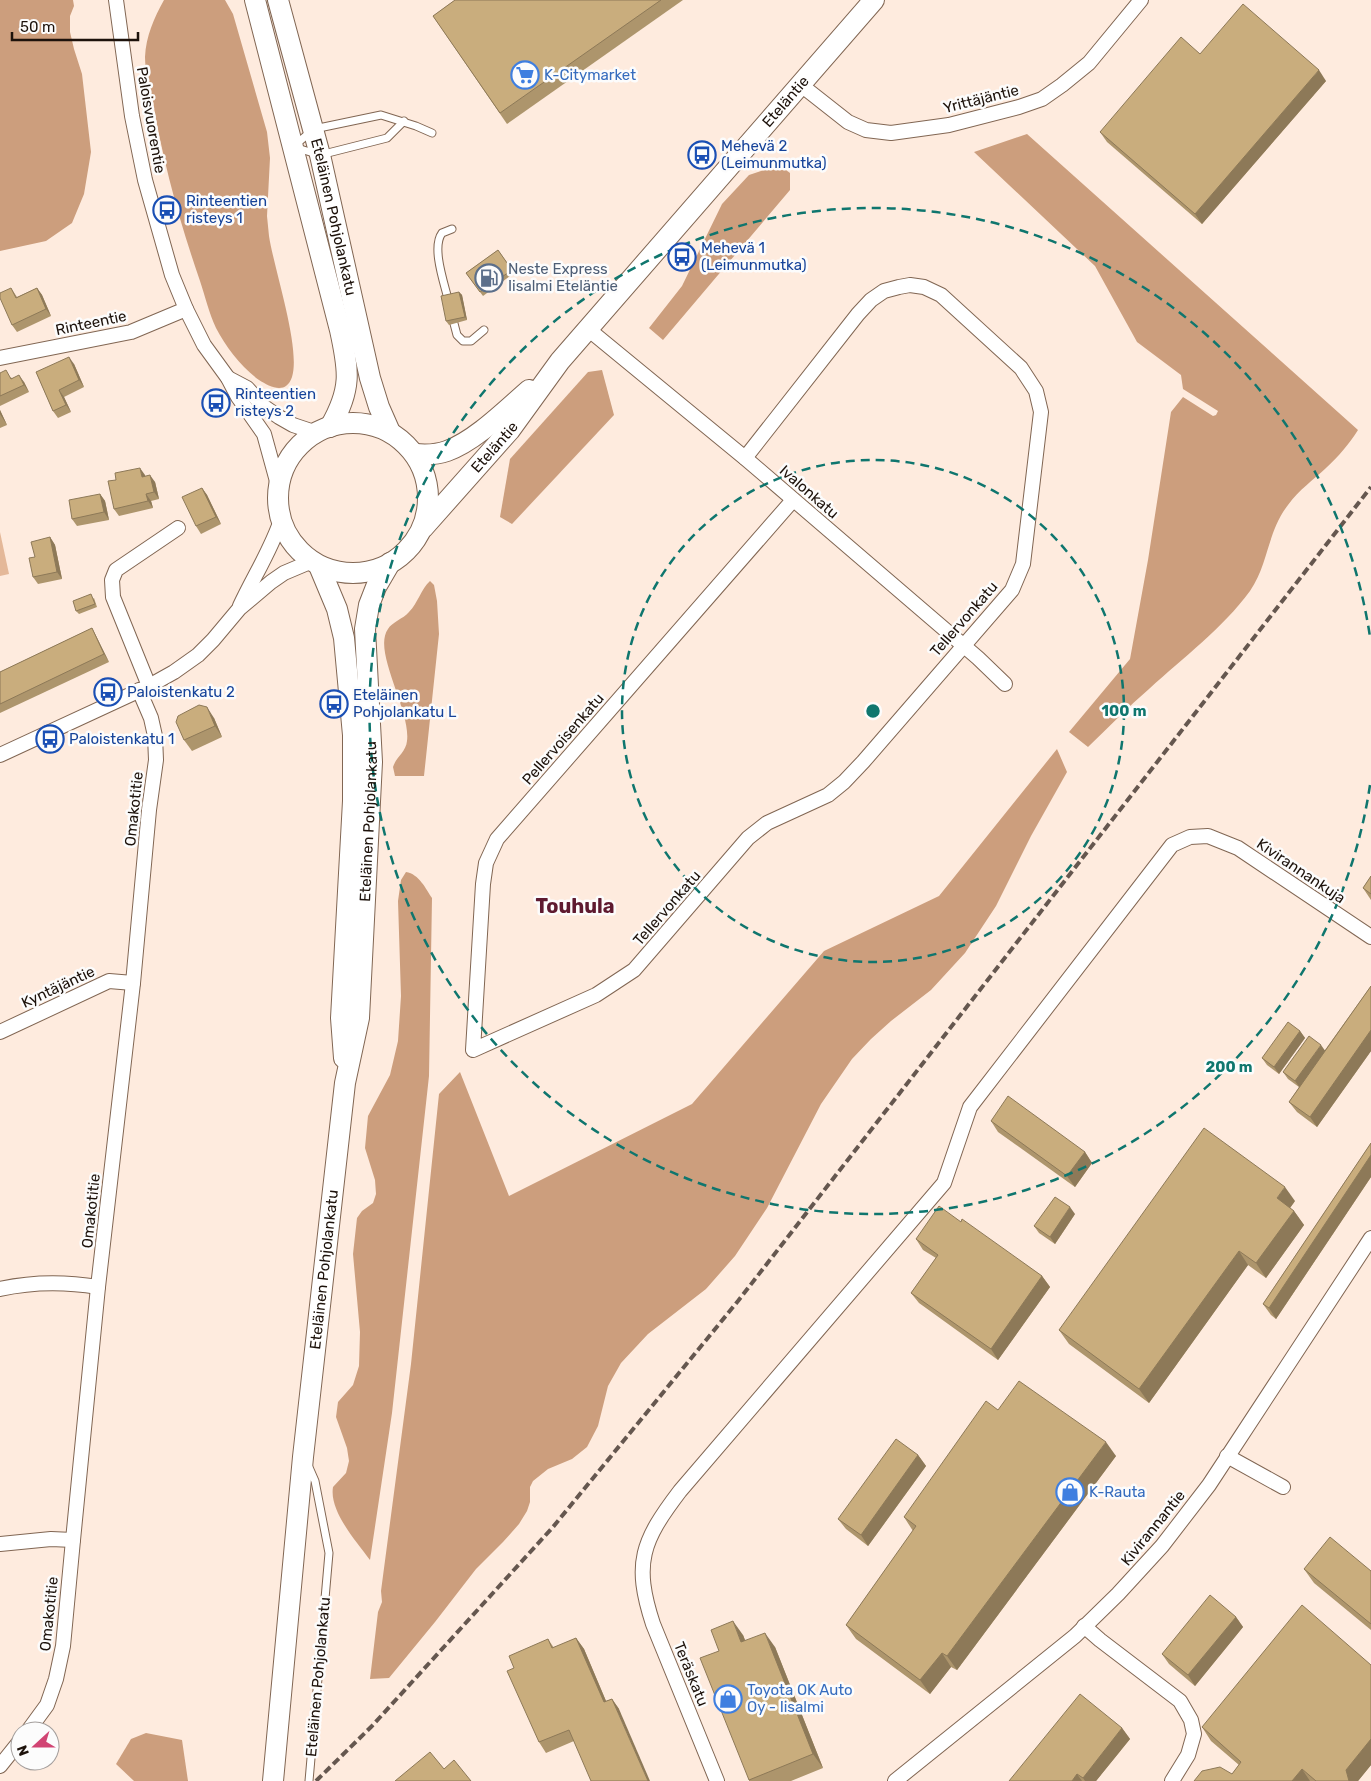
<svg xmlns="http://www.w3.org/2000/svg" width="1371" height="1781" font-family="Rubik,sans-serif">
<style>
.green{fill:#e4b899}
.forest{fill:#cc9e7d}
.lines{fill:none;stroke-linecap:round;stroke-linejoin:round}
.lane-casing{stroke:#816653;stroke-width:9}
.street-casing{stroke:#816653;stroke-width:16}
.secondary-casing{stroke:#816653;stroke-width:22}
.lane{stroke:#fff;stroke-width:7}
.street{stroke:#fff;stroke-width:14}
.secondary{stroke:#fff;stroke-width:20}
.rail{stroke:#65574f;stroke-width:4;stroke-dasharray:8 4;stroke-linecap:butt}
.wall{fill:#ad956c}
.shaded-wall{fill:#8d7958}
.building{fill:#c9ad7d;stroke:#8d7958}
.ring{fill:none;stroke:#0f766e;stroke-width:2.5;stroke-dasharray:9 6}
.labels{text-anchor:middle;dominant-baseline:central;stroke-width:5;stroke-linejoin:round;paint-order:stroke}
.shop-label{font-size:15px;fill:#366cbe;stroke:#fcfcfc;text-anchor:start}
.street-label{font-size:15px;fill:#1d120b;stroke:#fcfcfc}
.transit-label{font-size:15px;fill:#164399;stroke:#fcfcfc;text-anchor:start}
.service-label{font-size:15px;fill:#4e5e75;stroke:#fcfcfc;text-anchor:start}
.district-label{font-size:20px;font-weight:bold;fill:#5e1a30;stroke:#fcfcfc}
.centre{fill:#0f766e;stroke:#fcfcfc;stroke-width:2.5}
.ring-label{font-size:15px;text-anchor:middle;font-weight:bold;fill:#0f766e;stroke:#fcfcfc;stroke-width:5;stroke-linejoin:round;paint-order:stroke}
</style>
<rect width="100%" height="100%" fill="#feebde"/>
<path class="green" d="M0,532L9,574L0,576Z"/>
<g class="forest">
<path d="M0,0H73L74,6L70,16V32L74,49L82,74L91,152L84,194L72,223L46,241L0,251Z"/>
<path d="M164,0H225L233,14L267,132L270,158L267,216L269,236C274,269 301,348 292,377C286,395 270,387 259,380C241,367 226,347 216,328C209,313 205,296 200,281C180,223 163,162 153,102C150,88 145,71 145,57C146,36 154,18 164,0Z"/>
<path d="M1027,134L1358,430C1349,444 1339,456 1326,468C1313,480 1299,490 1288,505C1267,532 1269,563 1250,591C1222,629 1184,657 1149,689C1128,707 1109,727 1088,747L1069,732L1130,659L1148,560L1171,412L1183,397L1213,416L1216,415L1218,411L1183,389L1181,375L1137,342L1095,266L974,152Z"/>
<path d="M779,165L790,173V190L663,340L649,328L682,286L722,204L749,175Z"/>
<path d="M602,370L614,415L512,524L500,517L510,459L588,372Z"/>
<path d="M430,581L434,585L437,601L439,634L424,776H395L393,767C396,757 406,752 407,741C411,710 372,651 388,629C392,622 403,619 409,612C418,603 421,589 430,581Z"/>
<path d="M1057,749L1067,772L1031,836L996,906L965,953L931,990L891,1021L871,1039L852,1059L821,1104L767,1208L735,1256L706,1289L648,1334L621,1363L608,1386L598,1426L587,1447L572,1459L548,1469L533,1481L530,1487V1502L527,1511L519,1524L503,1542L476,1569L435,1622L389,1678L370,1679L378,1612L382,1602L381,1591L411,1364L439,1094L460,1072L509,1196L692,1104L824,951L939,896Z"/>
<path d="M406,872C419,874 426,889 432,898L429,1076L392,1413L370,1560C356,1541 329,1511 333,1487L346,1473L349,1461L347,1448L336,1417L338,1402L353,1385L359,1366L360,1332L353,1254L357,1218L362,1211L373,1203L376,1194L375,1180L365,1148L368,1116L390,1075L398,1041L401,996L398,901L401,880Z"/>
<path d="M146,1733L182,1740L188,1781H134L116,1764L131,1739Z"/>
</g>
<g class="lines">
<g class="lane-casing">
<g id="lane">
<path d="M295,145L314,129L381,115L416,126L432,133"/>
<path d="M297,148L320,155L387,138L404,121"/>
<path d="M449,303C445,285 431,248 442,233L452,229"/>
<path d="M452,316L457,335L463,341H471L484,330"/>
<path d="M308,1465L315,1481L329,1553L309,1781"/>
</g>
</g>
<g class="street-casing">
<g id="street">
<path d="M116,0L132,116L145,180L172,275L186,309L204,345L228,378L238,397L264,434L278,485"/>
<path d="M801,85L848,122L866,130L891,133L949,125L1019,107L1042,99L1062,85L1089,63L1141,0"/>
<path d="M588,329L745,458L978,658L1005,684"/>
<path d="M0,358L131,332L186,309"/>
<path d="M228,378L247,388L263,406L279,417L293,425L317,433"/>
<path d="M745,458L858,314L871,300L884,291L899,287L910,285L924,287L941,295L1021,368L1036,391L1041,412L1023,564L1012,590L863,762L844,782L828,795L767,823L748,838L634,970L596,995L473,1050L483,884L486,863L497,839L793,500"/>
<path d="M240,606C254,576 271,550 281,520"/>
<path d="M149,686L113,597L112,580L116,570L178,528"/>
<path d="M0,755L149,686L174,672L198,655L213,640L239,609L271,582L284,573L310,562"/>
<path d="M0,1032L109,981L133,983"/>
<path d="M0,1289C31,1282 67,1282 98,1287"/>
<path d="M1227,1456L1283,1487"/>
<path d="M0,1544L51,1539L73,1540"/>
<path d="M1084,1626L1100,1640L1180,1701L1191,1720L1194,1734L1188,1755L1172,1781"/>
<path d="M28,1731L47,1705L56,1679L63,1646L73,1540L98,1287L133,983L149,810L156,760L155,736L151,718L139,690"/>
<path d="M0,1766L20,1741"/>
<path d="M717,1781L653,1624C633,1563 642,1541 680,1491L944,1183L970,1107L1172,845L1190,837L1208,836L1238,848L1371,937"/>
<path d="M895,1781L1075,1636L1118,1594L1162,1546L1209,1485L1371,1238"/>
</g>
</g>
<g class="secondary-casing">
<g id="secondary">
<path d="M255,0L340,330C349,371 352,389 330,427"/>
<path id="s1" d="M278,0L320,155L370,378L379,407L390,432"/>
<circle cx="353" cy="498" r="75"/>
<path d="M415,454C426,455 436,455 447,451C475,441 506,410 529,390"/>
<path id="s2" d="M423,528L510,430L560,361L874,0"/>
<path d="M319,566L337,609L344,638L353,735V801L341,1018L344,1058"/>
<path id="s3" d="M273,1781L303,1457L345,1083L359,1018L372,762L365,629L369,605L376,587L390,563"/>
</g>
</g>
<use href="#lane" class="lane"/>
<use href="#street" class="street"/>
<use href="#secondary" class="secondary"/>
<path class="rail" d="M316,1781L372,1726L553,1527L738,1301L1371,487"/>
</g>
<g class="wall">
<path d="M455,0H683L507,124L433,16Z"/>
<path d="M1200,54L1326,81L1202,224L1107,142L1100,132Z"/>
<path d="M498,250L514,273L483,296L466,273Z"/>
<path d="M11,288L17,297L37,288L42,295L51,316L17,332L12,325Z"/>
<path d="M459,292L462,295L467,320L449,325L446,321Z"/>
<path d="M74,364L84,387L64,397L71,412L58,418L53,411L36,372Z"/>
<path d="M0,373L12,378L24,382L29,392L0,406Z"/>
<path d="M0,410L7,425L0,428Z"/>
<path d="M145,475V476L155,482L159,499L151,501L153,508L119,516L114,509Z"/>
<path d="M202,488L207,495L221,524L201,534L196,526Z"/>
<path d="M100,494L105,501L109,520L77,526L72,519Z"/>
<path d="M50,537L55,545L62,579L38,584L33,577L35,557Z"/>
<path d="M94,598L97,607L79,614L76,611Z"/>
<path d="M92,628L109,662L0,713V672Z"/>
<path d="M214,718L222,737L192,751L184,740Z"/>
<path d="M1371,876V900L1363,888Z"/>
<path d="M1371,986V1051L1317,1127L1297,1112L1289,1102L1299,1087L1288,1079L1283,1072L1325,1050Z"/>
<path d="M1300,1031L1305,1038L1279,1074L1267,1065L1262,1058Z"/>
<path d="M991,1121L1085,1152L1092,1163L1075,1187L998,1132Z"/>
<path d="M1371,1143V1177L1276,1319L1271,1315L1263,1304Z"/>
<path d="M1295,1201L1290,1208L1294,1211L1304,1225L1266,1278L1248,1265L1149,1403L1069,1344L1059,1330Z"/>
<path d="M1075,1214L1055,1244L1039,1233L1034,1226Z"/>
<path d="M961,1222L1042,1276L1050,1287L998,1360L919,1303L911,1293L936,1258L923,1250L916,1239Z"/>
<path d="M998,1410L1116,1456L957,1670L951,1667L930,1694L856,1639L846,1625L913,1531L904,1517Z"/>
<path d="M918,1455L926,1466L868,1546L846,1529L838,1519Z"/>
<path d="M1304,1569L1371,1571V1630L1314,1583Z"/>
<path d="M1236,1617L1243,1627L1195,1686L1169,1664L1162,1654Z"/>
<path d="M743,1635L745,1640L775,1647L823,1768L791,1781H749V1780L719,1651Z"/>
<path d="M576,1638L584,1649L606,1701L612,1699L619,1709L574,1741L546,1753L539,1742L514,1668L548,1639L554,1648Z"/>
<path d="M1371,1665V1765L1358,1781H1194L1232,1774L1239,1765L1211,1741L1202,1727Z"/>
<path d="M1122,1728L1130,1739L1096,1781H1009Z"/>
</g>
<g class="shaded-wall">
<path d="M1319,70L1326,81L1202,224L1195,214Z"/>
<path d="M37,288L42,295L51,316L46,309Z"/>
<path d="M459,292L462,295L467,320L465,317Z"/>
<path d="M69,357L74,364L84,387L79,380Z"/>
<path d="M19,375L24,382L29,392L24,385Z"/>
<path d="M59,390L64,397L71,412L66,405Z"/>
<path d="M0,410L7,425L0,414Z"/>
<path d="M140,468L145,475L147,484L142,477Z"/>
<path d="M150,475L155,482L159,499L154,492Z"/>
<path d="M202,488L207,495L221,524L216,517Z"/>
<path d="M100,494L105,501L109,520L104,512Z"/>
<path d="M146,494L151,501L153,508L148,501Z"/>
<path d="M50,537L55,545L62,579L57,572Z"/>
<path d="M92,628L109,662L104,654Z"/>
<path d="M207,707L214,718L222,737L215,726Z"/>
<path d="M1371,1030V1051L1317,1127L1310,1117Z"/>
<path d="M1300,1031L1305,1038L1279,1074L1274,1067Z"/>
<path d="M1321,1045L1326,1052L1300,1088L1295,1081Z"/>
<path d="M1085,1152L1092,1163L1075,1187L1067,1176Z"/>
<path d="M1371,1155V1177L1276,1319L1269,1308Z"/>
<path d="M1285,1187L1295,1201L1287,1212L1277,1198Z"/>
<path d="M1070,1207L1075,1214L1055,1244L1050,1237Z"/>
<path d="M1294,1211L1304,1225L1266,1278L1256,1263Z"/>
<path d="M1239,1251L1248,1265L1149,1403L1139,1389Z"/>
<path d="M1042,1276L1050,1287L998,1360L991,1349Z"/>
<path d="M1106,1442L1116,1456L957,1670L947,1656Z"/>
<path d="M918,1455L926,1466L868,1546L861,1535Z"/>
<path d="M1236,1617L1243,1627L1195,1686L1188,1675Z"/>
<path d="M733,1621L743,1635L751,1656L741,1642Z"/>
<path d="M765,1633L775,1647L823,1768L813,1754Z"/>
<path d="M576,1638L584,1649L611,1713L604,1702Z"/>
<path d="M942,1653L951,1667L930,1694L920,1680Z"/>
<path d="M612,1699L619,1709L650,1781H648Z"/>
<path d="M1122,1728L1130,1739L1096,1781H1085L1083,1778Z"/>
<path d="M1371,1739V1765L1358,1781H1349L1346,1770Z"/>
<path d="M1302,1769L1310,1781H1292Z"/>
<path d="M1077,1774L1082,1781H1072Z"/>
</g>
<g class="building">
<path d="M455,0H661L500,113L433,16Z"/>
<path d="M1243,4L1319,70L1195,214L1100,132L1181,37L1200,54Z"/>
<path d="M498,250L512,270L480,292L466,273Z"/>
<path d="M11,288L16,298L37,288L46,309L12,325L0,298V293Z"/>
<path d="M459,292L465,317L446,321L441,296Z"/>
<path d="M69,357L79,380L59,390L66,405L53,411L36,372Z"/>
<path d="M6,370L11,379L19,375L24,385L0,396V373Z"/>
<path d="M140,468L142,477L150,475L154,492L146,494L148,501L114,509L108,481L116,480L115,473Z"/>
<path d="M202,488L216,517L196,526L182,497Z"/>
<path d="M100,494L104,512L72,519L69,500Z"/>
<path d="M50,537L57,572L33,577L29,558L35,557L31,542Z"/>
<path d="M91,594L95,604L76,611L73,601Z"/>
<path d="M92,628L104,654L0,704V672Z"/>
<path d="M199,705L207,707L215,726L184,740L176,722L178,716Z"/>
<path d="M1371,876V894L1363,888Z"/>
<path d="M1371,986V1030L1310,1117L1289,1102Z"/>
<path d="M1288,1022L1300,1031L1274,1067L1262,1058Z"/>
<path d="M1309,1036L1321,1045L1295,1081L1283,1072Z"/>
<path d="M1008,1096L1085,1152L1067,1176L991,1121Z"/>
<path d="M1204,1128L1285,1187L1277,1198L1294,1211L1256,1263L1239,1251L1139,1389L1059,1330Z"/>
<path d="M1371,1143V1155L1269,1308L1263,1304Z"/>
<path d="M1055,1197L1070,1207L1050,1237L1034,1226Z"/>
<path d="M939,1206L961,1222L962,1219L1042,1276L991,1349L911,1293L938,1255L916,1239Z"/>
<path d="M1019,1381L1106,1442L947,1656L942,1653L920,1680L846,1625L916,1526L904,1517L986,1401L998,1410Z"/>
<path d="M896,1439L918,1455L861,1535L838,1519Z"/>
<path d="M1330,1537L1371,1571V1624L1304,1569Z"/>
<path d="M1210,1595L1236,1617L1188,1675L1162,1654Z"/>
<path d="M1302,1605L1371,1665V1739L1346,1770L1349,1781H1316L1302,1769L1292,1781H1194L1202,1771L1220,1767L1232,1774L1241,1762L1202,1727Z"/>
<path d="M733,1621L741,1642L765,1633L813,1754L749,1780L700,1658L719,1651L711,1630Z"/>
<path d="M576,1638L604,1702L612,1699L648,1781H591L569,1730L539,1742L507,1671L514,1668L509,1656L548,1639L552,1648Z"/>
<path d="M1080,1694L1122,1728L1083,1778L1077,1774L1072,1781H1009Z"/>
<path d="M430,1752L444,1769L454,1760L471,1781H395Z"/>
</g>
<g class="ring">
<circle cx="873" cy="711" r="251"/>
<path d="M1370 785A503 503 0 1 1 1370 637"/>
</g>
<defs>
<g id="supermarket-ring" transform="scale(1.4375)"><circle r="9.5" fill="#fcfcfc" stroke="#3f7fe0" stroke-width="1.5"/><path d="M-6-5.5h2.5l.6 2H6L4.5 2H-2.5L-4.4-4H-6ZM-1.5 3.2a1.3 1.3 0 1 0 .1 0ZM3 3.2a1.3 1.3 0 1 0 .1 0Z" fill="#3f7fe0"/></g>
<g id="bus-ring" transform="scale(1.4375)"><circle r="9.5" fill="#fcfcfc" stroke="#1a4fb4" stroke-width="1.5"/><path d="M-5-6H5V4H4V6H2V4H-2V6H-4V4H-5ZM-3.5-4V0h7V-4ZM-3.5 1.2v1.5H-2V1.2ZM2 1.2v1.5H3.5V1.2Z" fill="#1a4fb4"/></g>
<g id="fuel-ring" transform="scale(1.4375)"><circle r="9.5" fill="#fcfcfc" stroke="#5c6f8a" stroke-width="1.5"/><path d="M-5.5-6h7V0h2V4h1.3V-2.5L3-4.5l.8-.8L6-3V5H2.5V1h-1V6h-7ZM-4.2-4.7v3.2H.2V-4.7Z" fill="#5c6f8a"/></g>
<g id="shop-ring" transform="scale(1.4375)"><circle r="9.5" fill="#fcfcfc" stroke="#3f7fe0" stroke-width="1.5"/><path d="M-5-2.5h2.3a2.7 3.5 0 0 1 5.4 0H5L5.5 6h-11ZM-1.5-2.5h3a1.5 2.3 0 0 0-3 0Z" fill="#3f7fe0"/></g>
</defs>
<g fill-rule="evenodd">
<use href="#supermarket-ring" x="525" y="75"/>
<use href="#bus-ring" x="702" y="155"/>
<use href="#bus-ring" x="167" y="210"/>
<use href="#bus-ring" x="682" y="257"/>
<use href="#fuel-ring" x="489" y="278"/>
<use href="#bus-ring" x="216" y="403"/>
<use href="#bus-ring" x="108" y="692"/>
<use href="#bus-ring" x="334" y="704"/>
<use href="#bus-ring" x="50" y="739"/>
<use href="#shop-ring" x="1070" y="1492"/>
<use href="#shop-ring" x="728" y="1699"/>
</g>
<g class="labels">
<g class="shop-label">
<text x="544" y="75">K-Citymarket</text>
<text x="1089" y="1492">K-Rauta</text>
<text x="747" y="1690">Toyota OK Auto<tspan x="747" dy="17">Oy - Iisalmi</tspan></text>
</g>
<g class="street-label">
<text transform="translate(981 99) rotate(-14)">Yrittäjäntie</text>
<text stroke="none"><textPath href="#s2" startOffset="560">Eteläntie</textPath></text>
<text transform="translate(151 120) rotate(80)">Paloisvuorentie</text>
<text stroke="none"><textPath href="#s1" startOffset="224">Eteläinen Pohjolankatu</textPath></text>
<text transform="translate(91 323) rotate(-12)">Rinteentie</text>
<text stroke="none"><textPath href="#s2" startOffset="108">Eteläntie</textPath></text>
<text transform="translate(809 492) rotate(41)">Ivalonkatu</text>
<text transform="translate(964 619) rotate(-49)">Tellervonkatu</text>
<text transform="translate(563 739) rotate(-49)">Pellervoisenkatu</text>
<text transform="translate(134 809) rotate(-84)">Omakotitie</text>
<text stroke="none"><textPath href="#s3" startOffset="965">Eteläinen Pohjolankatu</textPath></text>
<text transform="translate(1301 871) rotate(34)">Kivirannankuja</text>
<text transform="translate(667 908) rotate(-49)">Tellervonkatu</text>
<text transform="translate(58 987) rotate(-25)">Kyntäjäntie</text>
<text transform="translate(91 1211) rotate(-84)">Omakotitie</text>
<text stroke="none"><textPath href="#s3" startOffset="514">Eteläinen Pohjolankatu</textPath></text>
<text transform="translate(1153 1528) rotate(-51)">Kivirannantie</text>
<text transform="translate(49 1614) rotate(-84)">Omakotitie</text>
<text transform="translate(691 1674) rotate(68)">Teräskatu</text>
<text transform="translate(318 1677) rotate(-85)">Eteläinen Pohjolankatu</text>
</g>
<g class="transit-label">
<text x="721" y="146">Mehevä 2<tspan x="721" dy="17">(Leimunmutka)</tspan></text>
<text x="186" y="201">Rinteentien<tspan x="186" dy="17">risteys 1</tspan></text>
<text x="701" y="248">Mehevä 1<tspan x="701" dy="17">(Leimunmutka)</tspan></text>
<text x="235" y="394">Rinteentien<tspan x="235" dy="17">risteys 2</tspan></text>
<text x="127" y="692">Paloistenkatu 2</text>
<text x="353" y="695">Eteläinen<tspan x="353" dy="17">Pohjolankatu L</tspan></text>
<text x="69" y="739">Paloistenkatu 1</text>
</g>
<g class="service-label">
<text x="508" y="269">Neste Express<tspan x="508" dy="17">Iisalmi Eteläntie</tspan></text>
</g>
<g class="district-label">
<text x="575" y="906">Touhula</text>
</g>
</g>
<circle cx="873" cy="711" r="8" class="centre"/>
<g class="ring-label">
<text x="1124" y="716">100 m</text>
<text x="1229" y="1072">200 m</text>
</g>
<g transform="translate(35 1746) rotate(249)"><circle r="24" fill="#fcfcfc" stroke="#a39e9c"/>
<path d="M0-4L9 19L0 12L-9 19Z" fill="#d14473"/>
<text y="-8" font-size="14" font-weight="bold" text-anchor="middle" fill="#1d120b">N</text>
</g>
<path d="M12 32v8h126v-8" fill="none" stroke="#1d120b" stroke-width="2.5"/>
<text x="20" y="32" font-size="15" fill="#1d120b" stroke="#fcfcfc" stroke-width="4" paint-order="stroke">50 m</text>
</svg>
